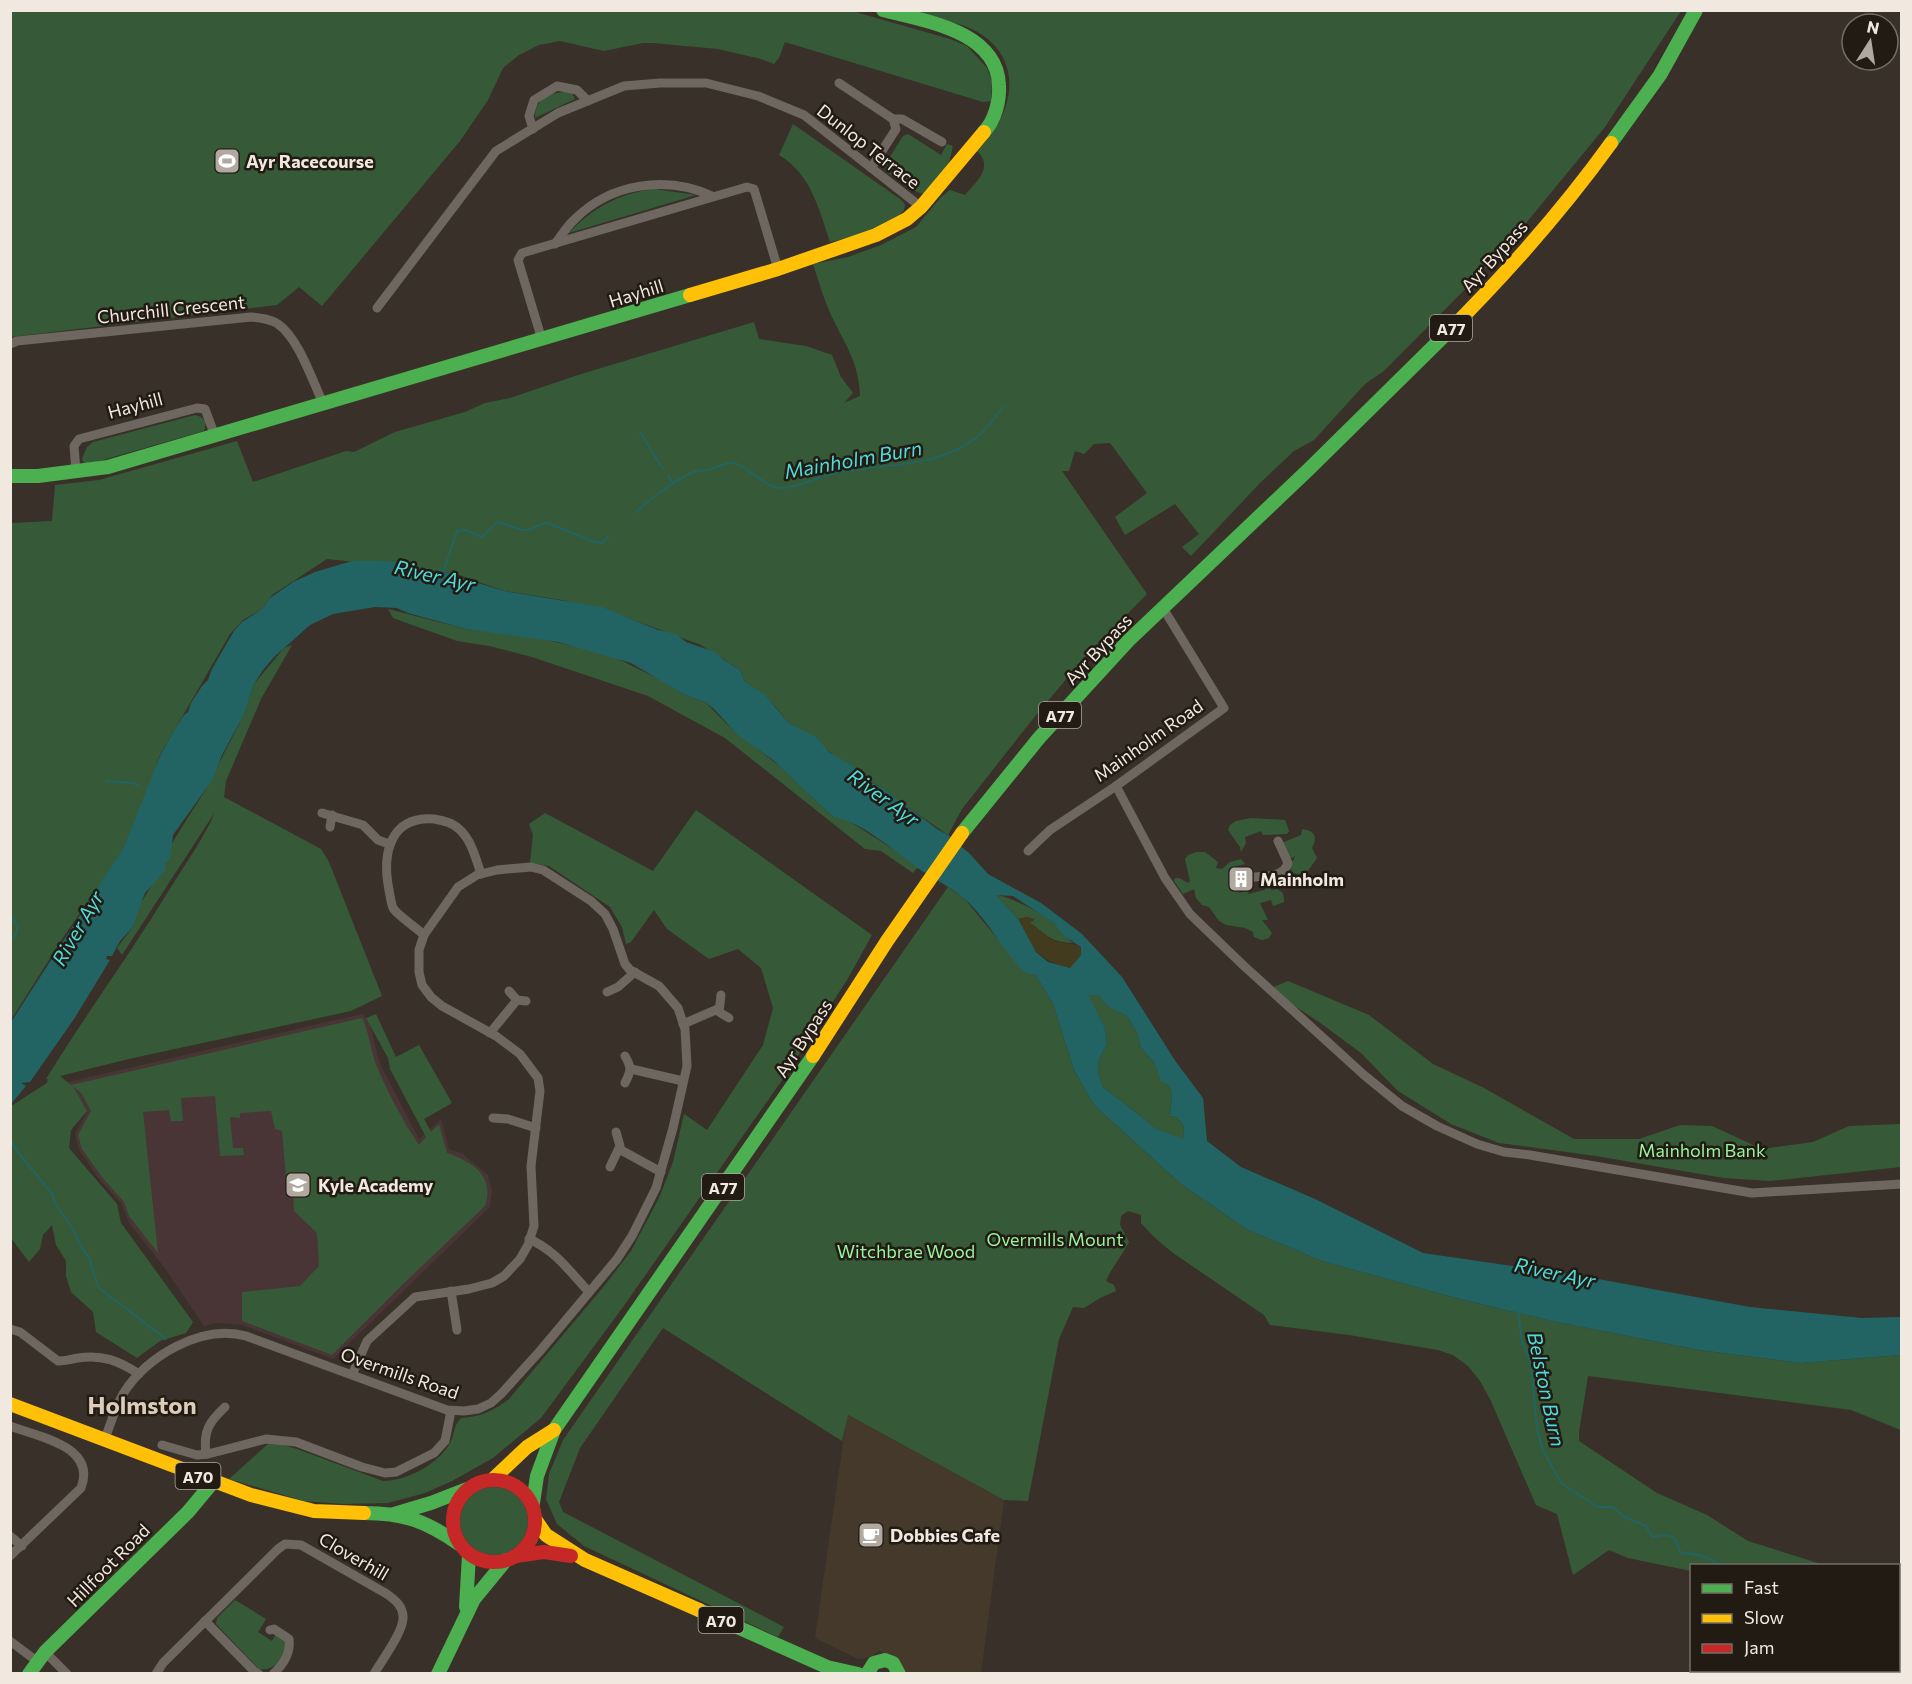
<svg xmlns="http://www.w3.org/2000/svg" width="1912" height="1684" font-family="Commissioner,sans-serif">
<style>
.commercial{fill:#44392b}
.education{fill:#493536}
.green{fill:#365a37}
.sand{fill:#433b1e}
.water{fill:#216463;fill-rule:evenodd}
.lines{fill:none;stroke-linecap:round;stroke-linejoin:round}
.stream{stroke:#216463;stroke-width:2}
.street{stroke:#6e6760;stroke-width:9}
.fast{stroke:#4caf50;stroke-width:14}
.slow{stroke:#ffc107;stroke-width:14}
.jam{stroke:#c62828;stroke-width:14}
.labels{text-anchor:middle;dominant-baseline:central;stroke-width:5;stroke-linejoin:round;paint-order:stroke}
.shield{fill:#211b14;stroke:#b3aaa2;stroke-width:1.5}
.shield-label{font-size:16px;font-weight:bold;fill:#f1e8df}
.street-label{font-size:18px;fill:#f1e8df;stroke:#211b14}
.poi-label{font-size:18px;font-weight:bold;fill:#f1e8df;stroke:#211b14;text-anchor:start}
.park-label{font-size:18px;fill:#98f49d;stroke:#211b14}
.water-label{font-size:20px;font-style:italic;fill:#50dbdb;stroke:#211b14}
.district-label{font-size:24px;font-weight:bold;fill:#ddccb9;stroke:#211b14}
</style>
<rect width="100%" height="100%" fill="#393129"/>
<path class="commercial" d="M847,1415L1004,1500L981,1673H906L894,1656L879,1651L871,1657L858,1659L815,1638Z"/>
<path class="education" d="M362,1014L369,1021L380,1064L419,1139L441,1119L449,1149L463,1154L488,1175L492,1191L490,1207L333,1359L243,1325L218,1323L204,1326L164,1267L129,1223L121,1203L99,1179L79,1150L75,1134L87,1111L79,1097L64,1083Z"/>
<g class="green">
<path d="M10,11H852L950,39L967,46L987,68L992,82L991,101L983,102L785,42L779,58L774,64L761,59L718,49L653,43H643L604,51L560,41L539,45L519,55L503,68L488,100L460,141L322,306L299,287L277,305L11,337Z"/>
<path d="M915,11H1681L1605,127L1503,251L1384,371L1365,384L1314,440L1294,451L1261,482L1191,556L1182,547L1199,534L1175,504L1125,535L1115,517L1147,493L1110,443L1094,444L1084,454L1075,451L1069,471H1062L1147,594L1083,659L1032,720L962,809L948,835L835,756L800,729L789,723L775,706L745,682L740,670L701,645L620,615L562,600L504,591L451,572L445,573L444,569L440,571L327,559L272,595L262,609L243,620L230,634L159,757L134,837L66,933L11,1020V523L52,521L55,485L99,480L237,441L253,482L346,451L354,452L395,432L465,412L485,403L510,398L578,375L754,322L759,339L806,346L832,355L841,377L853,393L844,403L860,396C859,363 846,346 832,317C824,300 819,282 813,264L848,257L881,245L916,227L941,197L950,190L965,195C977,181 994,167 977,151C1012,117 1028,61 976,31C958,21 934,21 915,11Z"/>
<path d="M565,92L572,93L575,99L535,118C535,99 548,93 565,92Z"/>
<path d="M793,124L900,199L905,204L904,210L900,215L863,234L830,242C819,209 811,174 779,155Z"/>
<path d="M908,134L941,155L947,144L953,146L949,163L930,189L924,194L917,192L885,171V165L903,136Z"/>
<path d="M654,189L696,195L569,233C592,208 620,193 654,189Z"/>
<path d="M195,415L201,417L206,422L204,431L89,464L84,463L82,459L87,447L93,442Z"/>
<path d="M388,609L466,629L526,636L579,647L614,657L661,680L685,695L705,702L728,725L783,769L833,817L844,818L904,856L918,867L913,873L881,851L865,849L725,738L648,696L532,657L489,646L457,641L393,618Z"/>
<path d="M292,645L261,699L226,781L224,797L321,849L329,862L382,996L351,1011L133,1058L60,1076L71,1085L362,1018C367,1024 372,1056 377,1067C387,1091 404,1123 419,1145L426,1137L390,1069L388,1058L366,1018L376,1014L396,1057L419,1045L452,1103L424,1119L431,1132L439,1124L447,1153C473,1162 495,1176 485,1206L400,1287L332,1355L242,1321V1292L300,1286L319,1266L317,1233L294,1211L293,1190L287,1189L282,1131L275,1129L271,1111L240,1113V1118L230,1117L233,1148H243L244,1155L220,1156L215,1096L181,1098L183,1121H171L169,1110L143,1112L158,1253L129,1216L124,1202L101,1176L82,1149L78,1135L91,1111L82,1094L73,1086L87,1111L71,1130L69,1148L117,1204L121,1223L193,1322L186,1333L160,1341L137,1358L96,1332L93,1312L71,1292L66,1276V1261L56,1245L52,1225L43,1235L40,1249L29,1262L11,1238V1106L47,1083L48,1079H46C86,1014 131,953 171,887C186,863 204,838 215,812L122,955L117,948L132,928L138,908L165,863L172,843L206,789L240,722L254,684L284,648Z"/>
<path d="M696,810L872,935L847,980L780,1083L623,1307L541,1418L493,1458L452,1481L425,1493L388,1503L343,1504L304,1501L229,1479L269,1443L273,1442L297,1449L383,1481C406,1481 439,1464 450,1443C455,1434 453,1426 461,1418C480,1417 493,1411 509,1399L605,1285L631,1251L659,1198L673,1162L684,1114L707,1130L763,1045L773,1008L761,968L738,949L709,959L667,929L654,910L631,942L626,944L622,927L610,907L549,866L530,863L533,835L529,824L545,813L653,871Z"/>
<path d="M1251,818L1285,820L1289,831L1287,834L1263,835L1261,831L1245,837L1246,843L1241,852L1240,847L1228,830L1230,825L1236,821Z"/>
<path d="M1302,829C1315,831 1318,837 1312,848L1317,858L1305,875L1292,873L1290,867L1295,856L1284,863L1282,843L1301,835Z"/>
<path d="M1196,852H1205L1218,862L1216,868L1222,869L1230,862L1241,859L1245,864L1236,866L1240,877L1234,879L1239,893L1247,891L1249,894L1264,890L1270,886L1271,890L1277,889C1284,892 1284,896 1284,902L1273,906L1271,900L1260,903L1268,920H1262L1272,933L1269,938L1262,940L1254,937L1253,932L1245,928L1226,925L1219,921L1209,907L1202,905L1196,898L1194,889L1183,894L1174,881L1175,878H1179L1188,883L1190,881L1185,859L1188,855Z"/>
<path d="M948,887L963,897L1025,972L1035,974L1053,1004L1074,1070L1094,1105L1182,1185L1248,1230L1322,1261L1460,1299L1552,1321L1699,1350L1801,1363L1901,1355V1430L1851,1410L1588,1376L1579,1432V1441L1657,1493L1707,1515L1748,1541L1824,1565L1692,1566L1691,1571L1628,1558L1609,1550L1573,1575L1557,1514L1536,1505L1490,1399L1480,1381L1468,1366L1453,1355L1438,1350L1349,1335L1270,1325L1264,1315L1173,1253L1154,1237L1141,1223V1215L1128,1211L1121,1216L1120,1225L1129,1242C1122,1256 1112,1267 1106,1281L1114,1285L1116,1291L1100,1298L1084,1308L1073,1307L1059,1339L1028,1501L1004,1500L848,1415L842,1441L663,1328L580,1448L559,1502L563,1512L784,1627L778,1637L584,1546L557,1524L546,1499L549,1474L563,1440Z"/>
<path d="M995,894C1012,898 1041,912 1054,923C1062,929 1065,937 1073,943C1049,942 1048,935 1029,923L1034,920L1027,917L1018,919Z"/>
<path d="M1288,981L1369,1015L1433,1064L1484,1088L1574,1139H1639L1680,1125L1712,1126L1762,1149L1813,1142L1849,1126L1901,1124V1167L1770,1181L1724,1178L1596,1156L1499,1143L1451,1124L1398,1091L1361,1053L1319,1022L1269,989Z"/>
<path d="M1086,994L1099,996L1110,1007L1127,1016L1137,1033L1141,1048L1154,1062L1161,1080L1170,1086L1172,1095L1170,1116L1177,1117L1184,1127L1183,1140L1157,1129L1103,1087L1098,1072L1099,1059L1107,1044L1105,1028Z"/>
<circle cx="494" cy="1521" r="34"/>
<path d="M1901,1592V1648L1899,1649V1594Z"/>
<path d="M235,1600L266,1619L258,1632L272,1641L276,1634L285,1641C287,1656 275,1672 259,1669L216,1624L217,1618Z"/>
</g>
<path class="sand" d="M1027,917L1035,919L1030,923C1038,927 1042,933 1049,938C1058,945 1071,942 1081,947V955L1070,968C1037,959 1032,949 1018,919Z"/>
<path class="water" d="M352,561C368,561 385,560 401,563C415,566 429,574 444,569L445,573L451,572L462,578L504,591L602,607L658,630L676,634L686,642L715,652L724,660L740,670L745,682L764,694L789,723L816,737L829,752L856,768L869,781L884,789L937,829L948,835L970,854L988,874L1041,903L1082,934L1122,977L1176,1062L1203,1098L1207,1141L1241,1167L1315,1199L1423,1253L1582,1276L1750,1307L1862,1318L1901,1317V1355L1801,1363L1699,1350L1552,1321L1460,1299L1322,1261L1248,1230L1182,1185L1094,1105L1074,1070L1053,1004L1035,974C1032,974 1029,974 1026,973C1022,971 1019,966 1016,963C1000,945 988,922 971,905C957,890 939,882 922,871C898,854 862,821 833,817L773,760L738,735L714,709L705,702L685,695L631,663L558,642L466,629L408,613L397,608L375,607L333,614L310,625L274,657L263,670L254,684L243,716L222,755L213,779L173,835L170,859L165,863V871L145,893L132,928L120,941L112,956H107L106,959L110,960L74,1019L30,1082L21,1083L26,1086L11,1104V1022L124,847L160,756L175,729L184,715L188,712L191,703L202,686L208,680L212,669L234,631L242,622L262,609L270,598L293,582L315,572ZM996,895L1013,896L1054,923L1064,936L1081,947V955L1070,968L1048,962L1036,952L1018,919ZM1088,995L1099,996L1109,1007L1127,1016L1137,1033L1141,1048L1154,1062L1161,1081L1170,1086L1172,1095L1170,1116L1177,1117L1184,1127L1183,1139L1157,1129L1103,1087L1098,1072L1099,1059L1107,1044L1105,1028Z"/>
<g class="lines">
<g class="stream">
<path d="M640,432L663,469"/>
<path d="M668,476L673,484"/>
<path d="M636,512C649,500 679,477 696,471C702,470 709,471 714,468C723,465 731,460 740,465C753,472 767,489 784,488C805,486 823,474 845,471C888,465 940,466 976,438C986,429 995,418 1003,407"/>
<path d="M444,570L457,531L465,530L482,537L497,522C507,523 515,530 526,530C535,530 539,522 548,523L594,542L602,543L608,537"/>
<path d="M106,781L132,783L138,785"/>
<path d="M12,918L18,926L15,937"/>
<path d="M10,1127L11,1140L16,1150L53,1195L54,1202L73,1229L83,1250L89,1257L98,1287L166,1339"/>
<path d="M1518,1311L1522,1341L1531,1365L1537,1429L1542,1448L1561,1483L1598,1507H1612L1624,1517L1646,1526L1652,1537L1664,1535L1674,1537L1681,1553C1696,1553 1708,1556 1721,1566"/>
<path d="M1898,1619L1902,1616"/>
</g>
<g class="street">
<path d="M839,83L893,119L896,129L871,168"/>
<path d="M893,119H902L942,142"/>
<path d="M533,129L529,116L534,100L557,86L577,90L588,101"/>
<path d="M555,244C561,236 567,226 575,219C611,183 667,175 712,196"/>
<path d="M377,308L496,151L558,113L624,86L660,83H706L758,96L804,115L921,207"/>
<path d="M542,340L518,260L522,253L747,187L754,189L778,269"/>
<path d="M10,344L17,341L251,317C261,318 270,319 278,324C299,339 312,380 323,403"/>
<path d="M76,471L74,446L79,439L197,408L205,409L215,436"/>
<path d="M1116,786L1165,878L1190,914L1244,966L1364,1075L1402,1106L1437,1126L1477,1144L1504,1152L1530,1155L1752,1193L1902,1184"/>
<path d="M322,813L363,825L378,840L389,844"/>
<path d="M330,827L332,815"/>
<path d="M1028,851L1050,830L1116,786L1224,708L1163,608"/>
<path d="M1253,877C1266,876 1284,877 1288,863L1278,841"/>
<path d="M424,935C417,928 397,915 393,908C391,903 390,895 389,890C382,855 389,816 434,819C441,820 453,823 459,829C471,839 476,859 481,874"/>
<path d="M509,991L517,1000L526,1001"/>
<path d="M607,992L618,987L635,972"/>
<path d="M721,995L719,1012L729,1018"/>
<path d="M683,1024L718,1009"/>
<path d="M490,1033L517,1000"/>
<path d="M631,1069L683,1081"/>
<path d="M625,1083C631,1071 632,1068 625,1056"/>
<path d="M493,1118L508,1119L536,1128"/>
<path d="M619,1149L661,1172"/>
<path d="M610,1167L620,1146L616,1132"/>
<path d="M529,1239C555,1250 570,1272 589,1292"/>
<path d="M451,1291L457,1330"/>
<path d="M10,1329L20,1332L58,1361C66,1361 71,1359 78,1358C102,1354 119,1361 139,1374"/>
<path d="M10,1426C39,1437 97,1446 81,1488L10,1556"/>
<path d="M104,1441C110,1426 115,1408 123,1394C146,1356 202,1324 246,1336L447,1410L464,1411L478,1409L491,1403L501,1394L540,1351L617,1259L632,1236L656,1188L673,1128L687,1066L685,1029L678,1008L659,986L630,970L625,964L613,929L605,914L591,901L543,870L531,867L497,870L477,875L458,887L424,935L419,950V972L422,985L431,997L442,1006L496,1036L520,1054L538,1078L540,1091L531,1166L534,1226L528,1245L520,1259L504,1276L492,1283L469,1289L415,1297L367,1341L352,1375"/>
<path d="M162,1445L197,1455L208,1454L266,1439L296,1442L362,1467L385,1473L396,1472L434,1453L445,1441L451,1411"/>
<path d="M206,1454C203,1431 209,1422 225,1407"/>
<path d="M10,1536L22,1546"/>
<path d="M205,1621L254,1671L259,1674"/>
<path d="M270,1630L274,1629L289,1639C291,1653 283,1665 273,1674"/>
<path d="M10,1641L38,1662"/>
<path d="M45,1652L67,1674"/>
<path d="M156,1674L163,1663L278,1549L285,1544L301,1545L387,1594C395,1600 403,1606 403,1617C404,1631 382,1660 374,1674"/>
</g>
<g class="fast">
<path d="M883,10C925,21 997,31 999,85C1000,101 995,120 984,132"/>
<path d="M1611,143L1660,75L1696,10"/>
<path d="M10,476H38L108,467L690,295"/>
<path d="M962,833L1039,738L1128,641L1309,469L1446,334"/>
<path d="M533,1503L537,1476L554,1430L813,1056"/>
<path d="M364,1513C404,1513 426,1521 459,1544"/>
<path d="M394,1514L431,1503L467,1489"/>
<path d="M466,1607L469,1555"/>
<path d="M699,1610L827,1667L858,1674"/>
<path d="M29,1674L45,1652L188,1512L213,1482"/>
<path d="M438,1674L474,1599L506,1560"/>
<path d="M867,1674L874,1663L885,1660L893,1663L899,1674"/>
</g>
<g class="slow">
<path d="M690,295L778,269L876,235L907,219L921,207L984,132"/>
<path d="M1446,334C1506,274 1562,211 1611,143"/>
<path d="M813,1056L887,941L962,833"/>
<path d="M10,1404L251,1495L314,1511L364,1513"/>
<path d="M493,1479L527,1447L554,1430"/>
<path d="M535,1519L546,1535L585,1560L699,1610"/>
</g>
<g class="jam">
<circle cx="494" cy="1521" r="41"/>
<path d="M516,1556L544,1552L571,1556"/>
</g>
</g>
<defs>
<g id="stadium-square" transform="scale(1.35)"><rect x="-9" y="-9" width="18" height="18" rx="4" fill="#b1a89f" stroke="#211b14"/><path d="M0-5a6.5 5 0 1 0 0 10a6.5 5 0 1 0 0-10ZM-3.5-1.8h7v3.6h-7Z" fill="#fff"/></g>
<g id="building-square" transform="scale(1.35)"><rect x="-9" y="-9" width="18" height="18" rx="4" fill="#b1a89f" stroke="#211b14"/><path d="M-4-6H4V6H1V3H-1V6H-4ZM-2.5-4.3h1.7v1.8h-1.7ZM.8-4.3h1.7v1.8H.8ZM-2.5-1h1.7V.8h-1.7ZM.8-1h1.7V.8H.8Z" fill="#fff"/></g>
<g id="school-square" transform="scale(1.35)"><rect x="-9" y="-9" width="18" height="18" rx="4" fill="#b1a89f" stroke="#211b14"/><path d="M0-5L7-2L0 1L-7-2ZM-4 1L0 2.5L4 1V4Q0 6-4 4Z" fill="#fff"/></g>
<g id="cafe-square" transform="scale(1.35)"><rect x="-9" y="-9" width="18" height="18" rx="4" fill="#b1a89f" stroke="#211b14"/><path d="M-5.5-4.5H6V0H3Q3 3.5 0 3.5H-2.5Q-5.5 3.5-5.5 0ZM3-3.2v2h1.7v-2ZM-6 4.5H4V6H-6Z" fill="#fff"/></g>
</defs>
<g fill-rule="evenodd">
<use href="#stadium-square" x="227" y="161"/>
<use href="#building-square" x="1241" y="879"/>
<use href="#school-square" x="298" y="1185"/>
<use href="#cafe-square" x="871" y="1535"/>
</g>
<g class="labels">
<g class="shield">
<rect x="1430" y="315" width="42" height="26" rx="4.5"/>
<rect x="1039" y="702" width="42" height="26" rx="4.5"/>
<rect x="702" y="1174" width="42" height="26" rx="4.5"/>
<rect x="175.5" y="1463" width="45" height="26" rx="4.5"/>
<rect x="698.5" y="1607" width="45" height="26" rx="4.5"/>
</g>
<g class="shield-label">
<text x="1451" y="328">A77</text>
<text x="1060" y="715">A77</text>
<text x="723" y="1187">A77</text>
<text x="198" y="1476">A70</text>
<text x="721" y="1620">A70</text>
</g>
<g class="street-label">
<text transform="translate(869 146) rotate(38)">Dunlop Terrace</text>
<text transform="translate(1494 256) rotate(-48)">Ayr Bypass</text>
<text transform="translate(636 293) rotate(-17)">Hayhill</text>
<text transform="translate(171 309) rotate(-6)">Churchill Crescent</text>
<text transform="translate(135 405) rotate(-15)">Hayhill</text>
<text transform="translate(1098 649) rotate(-47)">Ayr Bypass</text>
<text transform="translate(1148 740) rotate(-35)">Mainholm Road</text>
<text transform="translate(803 1038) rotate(-57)">Ayr Bypass</text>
<text transform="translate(400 1373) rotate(19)">Overmills Road</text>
<text transform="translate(354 1556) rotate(30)">Cloverhill</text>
<text transform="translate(108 1565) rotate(-45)">Hillfoot Road</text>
</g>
<g class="poi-label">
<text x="246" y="161">Ayr Racecourse</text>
<text x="1260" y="879">Mainholm</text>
<text x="318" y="1185">Kyle Academy</text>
<text x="890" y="1535">Dobbies Cafe</text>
</g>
<g class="park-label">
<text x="1702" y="1150">Mainholm Bank</text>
<text x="1055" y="1239">Overmills Mount</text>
<text x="906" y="1251">Witchbrae Wood</text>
</g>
<g class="water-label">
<text transform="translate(853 459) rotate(-10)">Mainholm Burn</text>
<text transform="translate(435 575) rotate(13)">River Ayr</text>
<text transform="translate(884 797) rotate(36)">River Ayr</text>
<text transform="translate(77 928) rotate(-60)">River Ayr</text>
<text transform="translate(1555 1272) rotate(12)">River Ayr</text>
<text transform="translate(1547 1389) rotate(78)">Belston Burn</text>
</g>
<g class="district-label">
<text x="142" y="1404">Holmston</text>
</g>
</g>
<rect width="1912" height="1684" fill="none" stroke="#f1e8df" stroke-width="24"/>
<rect x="1690" y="1564" width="210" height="108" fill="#211b14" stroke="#746d65" stroke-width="1.5"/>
<rect x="1702" y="1584" width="30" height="9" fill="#4caf50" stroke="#746d65" stroke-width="1.5"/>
<text x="1744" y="1594" font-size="18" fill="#f1e8df">Fast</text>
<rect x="1702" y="1614" width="30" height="9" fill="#ffc107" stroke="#746d65" stroke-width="1.5"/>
<text x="1744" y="1624" font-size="18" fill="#f1e8df">Slow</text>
<rect x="1702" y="1644" width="30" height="9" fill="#c62828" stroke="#746d65" stroke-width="1.5"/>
<text x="1744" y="1654" font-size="18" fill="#f1e8df">Jam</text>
<g transform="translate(1870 42) rotate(12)"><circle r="28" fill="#211b14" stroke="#746d65" stroke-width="1.5"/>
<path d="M0-4.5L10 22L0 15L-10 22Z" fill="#b1a89f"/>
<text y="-9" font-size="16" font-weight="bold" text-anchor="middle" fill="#f1e8df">N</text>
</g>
</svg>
